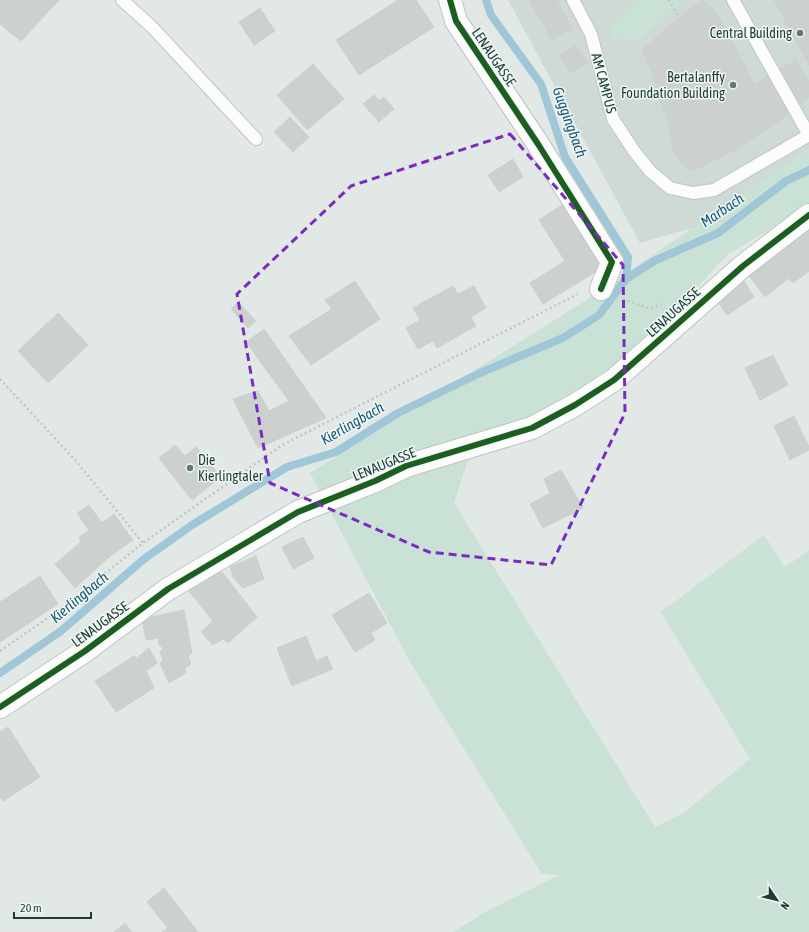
<svg xmlns="http://www.w3.org/2000/svg" width="809" height="932" font-family="'Asap Condensed',sans-serif">
<style>
.built{fill:#cfd9d6}
.green{fill:#cae2d5}
.lines{fill:none;stroke-linecap:round;stroke-linejoin:round}
.stream{stroke:#a0c7d8;stroke-width:8}
.building{fill:#ccd1d0;stroke:#cad1cf}
.lane-casing{stroke:#bfc5c3;stroke-width:14}
.street-casing{stroke:#bfc5c3;stroke-width:24}
.path{stroke:#bfc8c7;stroke-width:2.5;stroke-dasharray:2 3;stroke-linecap:butt}
.lane{stroke:#fbfcfb;stroke-width:12}
.street{stroke:#fbfcfb;stroke-width:22}
.cycleway-casing{stroke:#eff7f4;stroke-width:8}
.cycleway{stroke:#1b5e20;stroke-width:6}
.marked{fill:none;stroke:#7b2cbf;stroke-width:3;stroke-dasharray:8 5;stroke-linejoin:round}
.poi-dot{fill:#637875;stroke:#eff7f4;stroke-width:1.5}
.labels{text-anchor:middle;dominant-baseline:central;stroke-width:3;stroke-linejoin:round;paint-order:stroke}
.poi-label{font-size:14px;fill:#1f3b38;stroke:#eff7f4;text-anchor:end}
.street-label{font-size:14px;fill:#1f3b38;stroke:#eff7f4}
.water-label{font-size:15px;font-style:italic;fill:#195878;stroke:#eff7f4}
</style>
<rect width="100%" height="100%" fill="#e2e8e6"/>
<path class="built" d="M508,0H809V191L799,197L640,243Z"/>
<g class="green">
<path d="M636,0H685L640,40L613,39L609,29Z"/>
<path d="M809,149V206L728,254L675,312L620,361L556,404L469,457L454,503L655,827L682,814L750,759L661,612L764,535L785,567L809,550V932H453L487,911L559,875L542,874L410,662L310,473L585,301Z"/>
</g>
<g class="lines">
<g class="stream">
<path d="M486,0L491,15L541,84L565,157L628,257L626,279"/>
<path d="M0,673L61,631L144,559L192,525L287,467L336,452L398,413L480,373L563,338L599,315L626,279L656,260L718,233L786,181L809,170"/>
</g>
</g>
<g class="building">
<path d="M2,0H59L21,41L0,24V2Z"/>
<path d="M398,0H416L434,27L359,75L336,40Z"/>
<path d="M529,0H557L572,29L552,40Z"/>
<path d="M703,0L713,9L727,31L754,84L796,60L809,82V97L777,123L736,149L696,169L688,170L673,151L668,123L661,104L657,86L642,49L695,5Z"/>
<path d="M774,0H809V65Z"/>
<path d="M260,8L275,31L254,45L239,22Z"/>
<path d="M576,45L588,63L571,73L560,55Z"/>
<path d="M313,64L344,99L307,130L277,95Z"/>
<path d="M374,95L379,101L384,97L394,109L379,122L363,104Z"/>
<path d="M290,117L309,137L293,152L274,132Z"/>
<path d="M513,159L523,177L499,192L488,175Z"/>
<path d="M562,205L602,268L543,304L530,283L565,261L539,220Z"/>
<path d="M809,223V241L800,230Z"/>
<path d="M800,230L809,241V271L793,283L789,278L765,297L746,272Z"/>
<path d="M743,280L754,297L727,315L715,298Z"/>
<path d="M355,281L380,319L311,365L289,336L332,309L325,300Z"/>
<path d="M453,286L458,294L474,286L486,308L471,317L476,326L437,348L433,341L418,349L406,328L420,320L413,308Z"/>
<path d="M238,302L256,321L248,328L231,309Z"/>
<path d="M58,313L88,345L48,383L18,351Z"/>
<path d="M264,329L326,418L258,448L233,399L258,391L269,411L289,401L246,342Z"/>
<path d="M773,355L788,385L760,400L745,368Z"/>
<path d="M794,416L809,447V450L790,460L774,426Z"/>
<path d="M175,445L185,456L196,447L221,477L192,500L159,458Z"/>
<path d="M561,470L583,508L543,528L530,504L550,493L544,479Z"/>
<path d="M89,505L102,523L114,514L133,540L108,558L77,513Z"/>
<path d="M88,531L108,558L75,588L55,564L81,542L79,537Z"/>
<path d="M303,537L314,558L293,569L282,547Z"/>
<path d="M256,556L264,579L243,588L233,577L230,567Z"/>
<path d="M219,568L257,617L228,643L223,639L213,645L201,632L213,621L189,591Z"/>
<path d="M40,576L58,604L0,642V602Z"/>
<path d="M369,593L387,623L371,633L375,640L355,652L332,615Z"/>
<path d="M184,610L192,653L188,656L191,664L185,668L186,673L169,683L160,663L163,661L160,652L163,648L159,645L158,638L146,640L142,619Z"/>
<path d="M306,636L316,661L327,656L333,669L292,686L277,648Z"/>
<path d="M149,648L157,663L146,671L154,688L116,712L95,681L134,656L137,658Z"/>
<path d="M8,727L40,777L3,801L0,797V732Z"/>
<path d="M164,888L198,932H162L168,928L147,902Z"/>
<path d="M125,923L132,932H114Z"/>
</g>
<g class="lines">
<g class="lane-casing">
<g id="lane">
<path d="M122,0L152,27L256,139"/>
<path d="M573,0L591,34L613,119L634,151L650,171L670,188L693,193L714,190L809,135"/>
<path d="M733,0L809,135"/>
</g>
</g>
<g class="street-casing">
<g id="street">
<path d="M450,0L456,21L538,144L612,262L601,289"/>
<path d="M0,707L85,651L168,589L298,512L375,481L406,466L532,428L575,405L614,380L743,266L809,215"/>
</g>
</g>
<g class="path">
<path d="M669,0L679,18"/>
<path d="M623,299L650,309L661,304"/>
<path d="M0,379L76,461L143,543"/>
<path d="M0,651L58,611L143,543L282,445L578,294"/>
</g>
<use href="#lane" class="lane"/>
<use href="#street" class="street"/>
<g class="cycleway-casing">
<g id="cycleway">
<path d="M450,0L456,21L538,144L612,262L601,289"/>
<path d="M0,707L85,651L168,589L298,512L375,481L406,466L532,428L575,405L614,380L743,266L809,215"/>
</g>
</g>
<use href="#cycleway" class="cycleway"/>
</g>
<path class="marked" d="M510,134L623,265L625,413L551,565L429,552L270,483L237,294L351,186Z"/>
<g class="poi-dot">
<circle cx="800" cy="33" r="4"/>
<circle cx="733" cy="85" r="4"/>
<circle cx="190" cy="468" r="4"/>
</g>
<g class="labels">
<g class="poi-label">
<text x="792" y="33">Central Building</text>
<text x="725" y="77">Bertalanffy<tspan x="725" dy="16">Foundation Building</tspan></text>
<text x="198" y="460" text-anchor="start">Die<tspan x="198" dy="16">Kierlingtaler</tspan></text>
</g>
<g class="street-label">
<text transform="translate(494 57) rotate(56)">LENAUGASSE</text>
<text transform="translate(604 83) rotate(75)">AM CAMPUS</text>
<text transform="translate(673 312) rotate(-42)">LENAUGASSE</text>
<text transform="translate(384 464) rotate(-22)">LENAUGASSE</text>
<text transform="translate(100 624) rotate(-36)">LENAUGASSE</text>
</g>
<g class="water-label">
<text transform="translate(570 122) rotate(70)">Guggingbach</text>
<text transform="translate(722 210) rotate(-34)">Marbach</text>
<text transform="translate(352 423) rotate(-30)">Kierlingbach</text>
<text transform="translate(79 597) rotate(-40)">Kierlingbach</text>
</g>
</g>
<g transform="translate(777 900) rotate(125)" stroke="#eff7f4" stroke-width="3" paint-order="stroke">
<path d="M0-3L7 15L0 10L-7 15Z" fill="#1f3b38"/>
<text y="-6" font-size="11" font-weight="bold" text-anchor="middle" fill="#1f3b38">N</text>
</g>
<path d="M14 912v6h77v-6" fill="none" stroke="#1f3b38" stroke-width="2"/>
<text x="20" y="912" font-size="12" fill="#1f3b38" stroke="#eff7f4" stroke-width="3" paint-order="stroke">20 m</text>
</svg>
